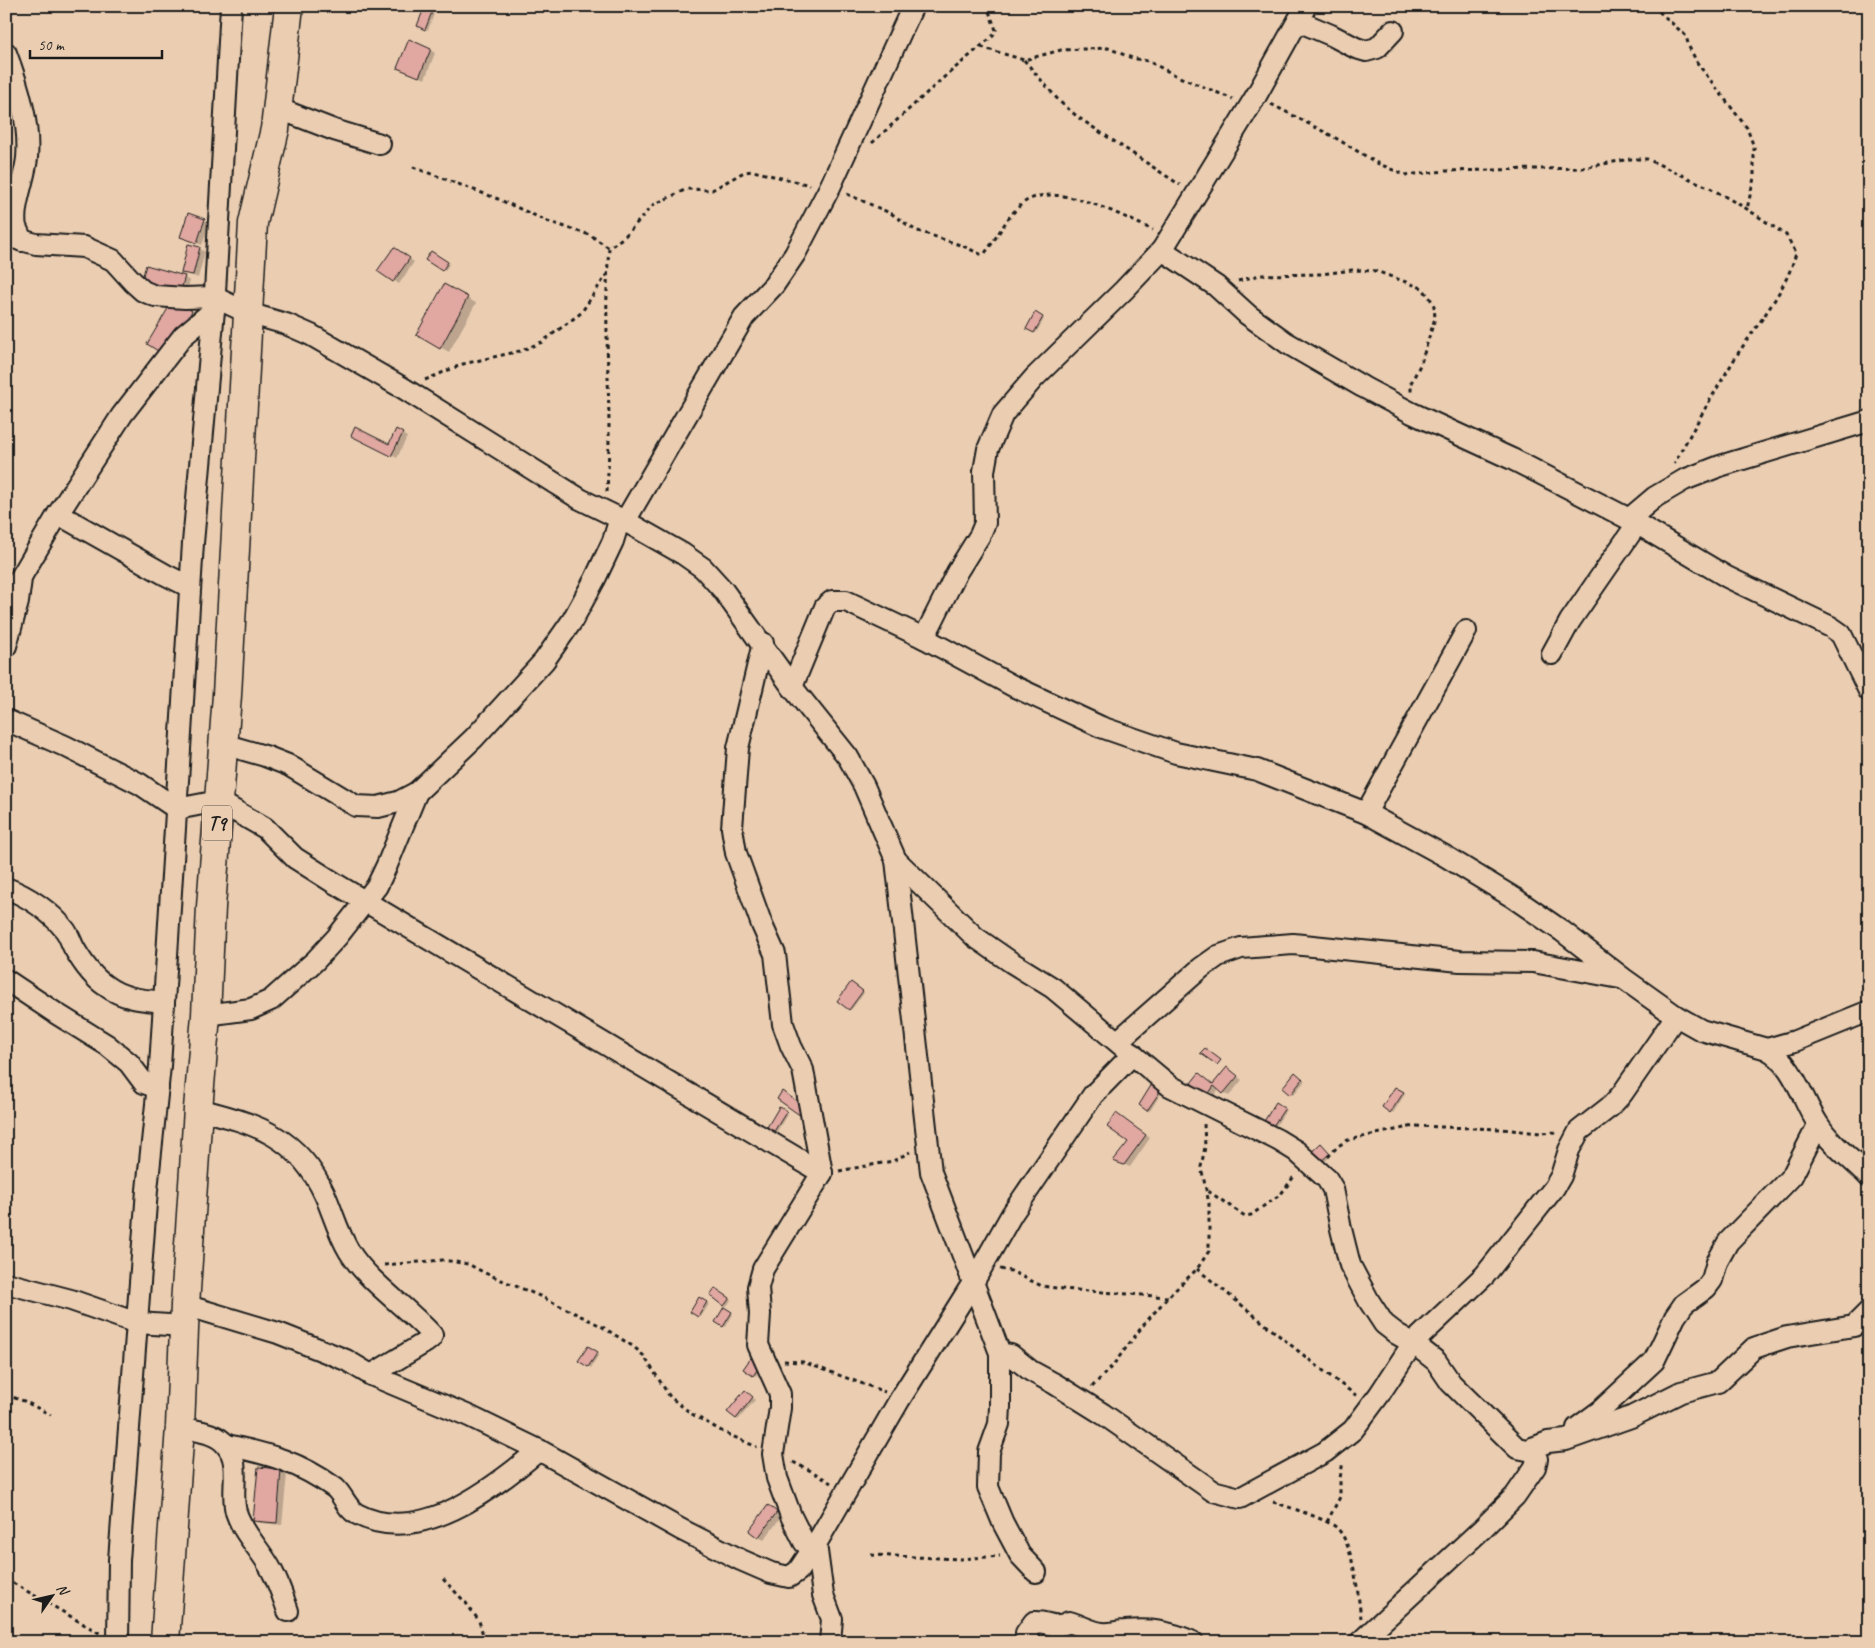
<svg xmlns="http://www.w3.org/2000/svg" width="1875" height="1648" font-family="Caveat,sans-serif">
<style>
.shadow{fill:#0003}
.building{fill:#e1a7a1;stroke:#1c1c1c}
.lines{fill:none;stroke-linecap:round;stroke-linejoin:round}
.minor-casing{stroke:#1c1c1c;stroke-width:24}
.highway-casing{stroke:#1c1c1c;stroke-width:31}
.path{stroke:#1c1c1c;stroke-width:3;stroke-dasharray:4 4;stroke-linecap:butt}
.minor{stroke:#ebceb2;stroke-width:20}
.highway{stroke:#ebceb2;stroke-width:28}
.labels{text-anchor:middle;dominant-baseline:central;stroke-width:4;stroke-linejoin:round;paint-order:stroke}
.shield{fill:#ebceb2;stroke:#5a5149;stroke-width:1}
.shield-label{font-size:20px;font-weight:bold;fill:#1c1c1c}
</style>
<rect width="100%" height="100%" fill="#ebceb2"/>
<filter id="ink" filterUnits="userSpaceOnUse"><feTurbulence type="fractalNoise" baseFrequency=".02" numOctaves="2"/><feDisplacementMap in="SourceGraphic" scale="10" xChannelSelector="R" yChannelSelector="G"/><feConvolveMatrix kernelMatrix="1 2 1 2 8 2 1 2 1" color-interpolation-filters="sRGB"/></filter>
<g filter="url(#ink)">
<g class="shadow">
<path d="M425,10L434,14L428,30L421,27Z"/>
<path d="M430,50L435,53L425,79L404,70Z"/>
<path d="M204,220L210,223L202,245L187,239Z"/>
<path d="M199,248L205,252L198,278L183,272Z"/>
<path d="M399,251L414,262L399,284L379,270Z"/>
<path d="M432,252L449,264L445,271L427,259Z"/>
<path d="M184,278L190,281L185,295L148,284Z"/>
<path d="M444,286L476,303L449,352L418,335Z"/>
<path d="M174,302L197,315L148,344Z"/>
<path d="M1036,314L1044,319L1036,333L1028,328Z"/>
<path d="M402,434L407,437L397,458L358,438L390,445Z"/>
<path d="M853,985L864,993L851,1010L849,1009Z"/>
<path d="M1232,1072L1242,1080L1229,1096L1219,1089L1213,1098L1207,1095L1214,1085Z"/>
<path d="M1297,1075L1305,1081L1293,1095L1284,1088Z"/>
<path d="M1153,1086L1162,1092L1150,1111L1140,1105Z"/>
<path d="M1395,1088L1405,1094L1393,1113L1383,1107Z"/>
<path d="M1277,1104L1286,1110L1274,1129L1265,1122Z"/>
<path d="M780,1108L788,1113L776,1133L768,1128Z"/>
<path d="M1122,1118L1150,1138L1130,1167L1115,1161L1129,1142Z"/>
<path d="M1323,1146L1332,1155L1318,1168Z"/>
<path d="M716,1289L731,1300L727,1306L712,1295Z"/>
<path d="M699,1298L709,1304L701,1317L692,1312Z"/>
<path d="M724,1309L733,1314L726,1327L716,1322Z"/>
<path d="M588,1347L599,1354L591,1368L580,1360Z"/>
<path d="M764,1364L756,1376L745,1369Z"/>
<path d="M747,1393L755,1400L738,1420L736,1418Z"/>
<path d="M259,1468L281,1470L287,1474L282,1525L260,1523L255,1520Z"/>
<path d="M774,1510L782,1516L764,1540L758,1537Z"/>
</g>
<g class="building">
<path d="M424,8L432,12L425,30L417,26Z"/>
<path d="M409,39L431,49L419,77L397,68Z"/>
<path d="M188,213L205,219L197,243L180,237Z"/>
<path d="M188,244L200,247L193,275L181,273Z"/>
<path d="M394,247L410,258L393,282L377,271Z"/>
<path d="M431,251L448,262L442,271L425,260Z"/>
<path d="M146,265L185,276L180,293L141,282Z"/>
<path d="M444,284L468,297L440,349L416,335Z"/>
<path d="M173,300L192,311L166,356L147,344Z"/>
<path d="M1035,312L1043,317L1034,333L1026,329Z"/>
<path d="M355,427L389,444L396,429L403,433L391,456L351,436Z"/>
<path d="M851,982L863,991L849,1010L837,1001Z"/>
<path d="M1205,1048L1221,1060L1217,1065L1200,1053Z"/>
<path d="M1227,1067L1238,1076L1223,1094L1214,1086L1207,1096L1191,1083L1199,1073L1213,1084Z"/>
<path d="M1295,1072L1303,1079L1290,1095L1282,1088Z"/>
<path d="M1152,1084L1161,1090L1147,1111L1139,1105Z"/>
<path d="M1395,1087L1404,1092L1390,1113L1382,1107Z"/>
<path d="M782,1091L807,1108L801,1116L777,1099Z"/>
<path d="M1276,1102L1285,1108L1271,1129L1263,1123Z"/>
<path d="M779,1107L787,1111L773,1133L766,1129Z"/>
<path d="M1116,1113L1146,1135L1124,1165L1113,1161L1128,1142L1107,1127Z"/>
<path d="M1321,1143L1330,1153L1315,1167L1306,1157Z"/>
<path d="M715,1288L730,1298L724,1306L710,1295Z"/>
<path d="M699,1297L707,1302L698,1317L690,1312Z"/>
<path d="M724,1307L732,1312L723,1327L715,1322Z"/>
<path d="M588,1346L598,1352L588,1367L578,1361Z"/>
<path d="M753,1355L763,1361L753,1376L743,1369Z"/>
<path d="M745,1390L753,1397L736,1419L727,1412Z"/>
<path d="M258,1467L281,1469L277,1523L253,1521Z"/>
<path d="M768,1505L777,1512L758,1538L749,1531Z"/>
</g>
<g class="lines">
<g class="minor-casing">
<g id="minor">
<path d="M1298,21L1331,35L1356,48L1366,51L1377,48L1393,31"/>
<path d="M6,53C18,85 30,123 27,158C25,179 12,207 16,227C18,231 20,236 22,241"/>
<path d="M277,108L334,130L380,144"/>
<path d="M6,236L36,244L84,247L113,260L133,282L143,291L155,296L185,298L214,297L248,313L286,324L311,335L403,388L580,499L625,521L683,554L703,568L723,590L792,687L848,757L864,786L896,860L931,1172L1000,1353L1011,1355L1031,1371L1055,1384L1103,1414L1213,1491L1240,1498L1325,1452L1353,1430L1379,1395L1413,1343L1485,1275L1554,1188L1561,1176L1569,1150L1579,1131L1611,1106L1622,1094L1676,1016"/>
<path d="M1162,250L1216,286L1248,315L1287,343L1363,387L1412,413L1512,459L1629,519L1727,577L1831,627L1841,634L1869,691"/>
<path d="M58,514L166,575L190,587"/>
<path d="M1629,519L1655,497L1684,480L1720,466L1869,421"/>
<path d="M625,521L744,317L774,285L795,254L830,187L913,6"/>
<path d="M6,596L21,577L58,514L122,415L183,336L214,310"/>
<path d="M924,638L957,572L980,535L985,523L984,471L988,449L1003,414L1034,378L1124,290L1162,250L1256,96L1306,6"/>
<path d="M763,643L738,748L732,828L736,853L762,925L775,954L783,1024L791,1046L803,1070L822,1173L763,1269L758,1287L760,1314L758,1345L780,1394V1408L773,1454L777,1478L791,1516L804,1542L816,1544L823,1595L832,1619L830,1642"/>
<path d="M6,646L18,602L21,579"/>
<path d="M1552,654L1570,621L1637,524"/>
<path d="M792,687L825,607L832,601H846L924,638L1013,686L1101,727L1176,753L1257,770L1366,813L1445,856L1514,898L1562,931L1624,979L1676,1016L1701,1030L1767,1049C1794,1064 1802,1099 1818,1124C1831,1145 1852,1159 1869,1177"/>
<path d="M6,720L65,746L140,784L177,809L218,801L265,828L295,858L336,884L822,1173"/>
<path d="M223,744L265,756L288,765L356,806L378,807L398,802L417,792L474,738L544,661L572,621L595,579L613,541L620,518"/>
<path d="M1366,813L1466,631"/>
<path d="M896,860L975,937L1011,962L1053,988L1170,1086L1278,1140L1296,1151L1327,1179L1333,1189L1341,1229L1350,1265L1369,1301L1384,1324L1397,1334L1413,1343L1436,1361L1451,1383L1517,1448L1527,1450L1548,1442L1566,1440L1631,1417L1681,1392L1718,1382L1754,1348L1787,1337L1854,1326L1869,1311"/>
<path d="M6,888C28,896 51,912 65,930C69,935 71,942 74,948C82,962 92,977 106,986C123,999 144,1000 164,1002"/>
<path d="M6,980L57,1014L107,1045L129,1063L144,1083L158,1088"/>
<path d="M206,1015L251,1009L271,1000L315,961L337,937L377,886L387,865L417,792"/>
<path d="M1118,1041L1201,968L1218,956L1241,948L1293,944L1460,961L1533,962L1620,978"/>
<path d="M1767,1049L1795,1041L1869,1011"/>
<path d="M198,1109C257,1124 298,1136 325,1195C333,1213 338,1233 349,1251C368,1282 407,1307 432,1335L431,1338L426,1342L371,1375"/>
<path d="M6,1283L71,1300L137,1323L185,1326"/>
<path d="M185,1305L278,1333L346,1360L371,1375L469,1416L539,1450L680,1529L741,1560L771,1573L789,1577L798,1571L816,1544L900,1399L974,1281L1012,1214L1093,1095L1133,1054"/>
<path d="M1000,1353V1407L999,1424L989,1452L988,1487L1003,1523L1020,1555L1036,1572"/>
<path d="M180,1427C196,1431 216,1432 226,1445C242,1463 230,1491 236,1512C243,1534 262,1551 272,1571C279,1584 283,1597 288,1611"/>
<path d="M1577,1428L1600,1411L1654,1361L1675,1317L1684,1304L1706,1288L1712,1280L1717,1262L1728,1242L1792,1176L1818,1125"/>
<path d="M227,1445C269,1454 299,1462 335,1488C343,1495 347,1509 357,1514C419,1547 493,1489 539,1450"/>
<path d="M118,1642L119,1560L147,1190L160,1066L193,543L214,310L231,6"/>
<path d="M1029,1642L1026,1633L1034,1622C1049,1621 1053,1630 1069,1622C1080,1625 1092,1632 1102,1633C1111,1634 1117,1631 1125,1631C1152,1629 1168,1631 1193,1642"/>
<path d="M1360,1642L1482,1529L1515,1496L1535,1467L1537,1459L1533,1448"/>
</g>
</g>
<g class="highway-casing">
<path id="highway" d="M165,1642L180,1427L185,1305L198,1109L206,1015L211,907L227,695L253,223L275,129L289,6"/>
</g>
<g class="path">
<path d="M1653,6L1686,36L1689,47L1698,64L1747,128L1754,147V178L1747,209"/>
<path d="M981,47L1024,60L1061,50L1108,48L1132,58L1148,61L1177,76L1233,99"/>
<path d="M1024,60L1060,102L1079,118L1180,185"/>
<path d="M1271,104L1334,137L1377,163L1405,175L1446,171L1582,168L1630,159H1647L1710,188L1747,209L1786,235L1796,253C1786,291 1758,323 1737,355C1715,391 1694,427 1674,464"/>
<path d="M872,143L942,79L993,36L996,30L987,6"/>
<path d="M413,167L498,199L547,221L590,235L609,248"/>
<path d="M847,194L892,214L915,230L963,246L980,254L985,253C997,238 1007,216 1022,204C1054,178 1121,216 1153,230"/>
<path d="M1238,281L1260,275L1322,274L1352,270L1376,271L1422,288L1430,298L1434,306L1435,318L1421,363L1411,383V393"/>
<path d="M425,380L463,364L520,351L542,342L581,313L607,274"/>
<path d="M607,492C608,473 609,453 609,434C609,372 604,310 609,248L625,236L653,205L687,189L712,190L744,172L753,171L810,185"/>
<path d="M1328,1157L1338,1146L1348,1140L1414,1126L1502,1129L1540,1133L1558,1132"/>
<path d="M839,1171L893,1161L910,1152"/>
<path d="M1208,1191L1245,1216L1251,1215L1281,1194L1295,1175"/>
<path d="M384,1265L443,1260L468,1264L485,1273L542,1297L601,1326L634,1347L644,1356L670,1397L692,1414L725,1433L757,1447"/>
<path d="M1000,1269L1011,1271L1042,1286L1063,1289L1168,1297"/>
<path d="M1197,1269C1250,1311 1302,1356 1357,1396"/>
<path d="M784,1361L803,1362L885,1392"/>
<path d="M1092,1387L1113,1365L1145,1323L1168,1297L1197,1269L1209,1251V1203L1201,1167L1205,1147L1204,1124"/>
<path d="M6,1395L24,1401L51,1415"/>
<path d="M793,1462L813,1472L831,1483"/>
<path d="M1273,1502C1286,1506 1329,1520 1337,1528C1354,1545 1358,1595 1361,1618"/>
<path d="M1327,1522L1340,1497V1478L1343,1462"/>
<path d="M871,1555L960,1559L1000,1556"/>
<path d="M6,1579L101,1634"/>
<path d="M443,1579L466,1603L479,1621L485,1642"/>
</g>
<use href="#minor" class="minor"/>
<use href="#highway" class="highway"/>
</g>
</g>
<g class="labels">
<rect class="shield" x="202" y="805.5" width="30" height="35" rx="4"/>
<g class="shield-label">
<text x="217" y="823">T9</text>
</g>
</g>
<rect width="1875" height="1648" fill="none" stroke="#ebceb2" stroke-width="25"/>
<rect x="12" y="12" width="1850" height="1623" fill="none" stroke="#1c1c1c" stroke-width="2" filter="url(#ink)"/>
<g transform="translate(52 1596) rotate(56)" stroke="#ebceb2" stroke-width="4" paint-order="stroke">
<path d="M0-4L9 19L0 12L-9 19Z" fill="#1c1c1c"/>
<text y="-8" font-size="14" font-weight="bold" text-anchor="middle" fill="#1c1c1c">N</text>
</g>
<path d="M30 50v8h132v-8" fill="none" stroke="#1c1c1c" stroke-width="2.5"/>
<text x="38" y="50" font-size="15" fill="#1c1c1c" stroke="#ebceb2" stroke-width="4" paint-order="stroke">50 m</text>
</svg>
